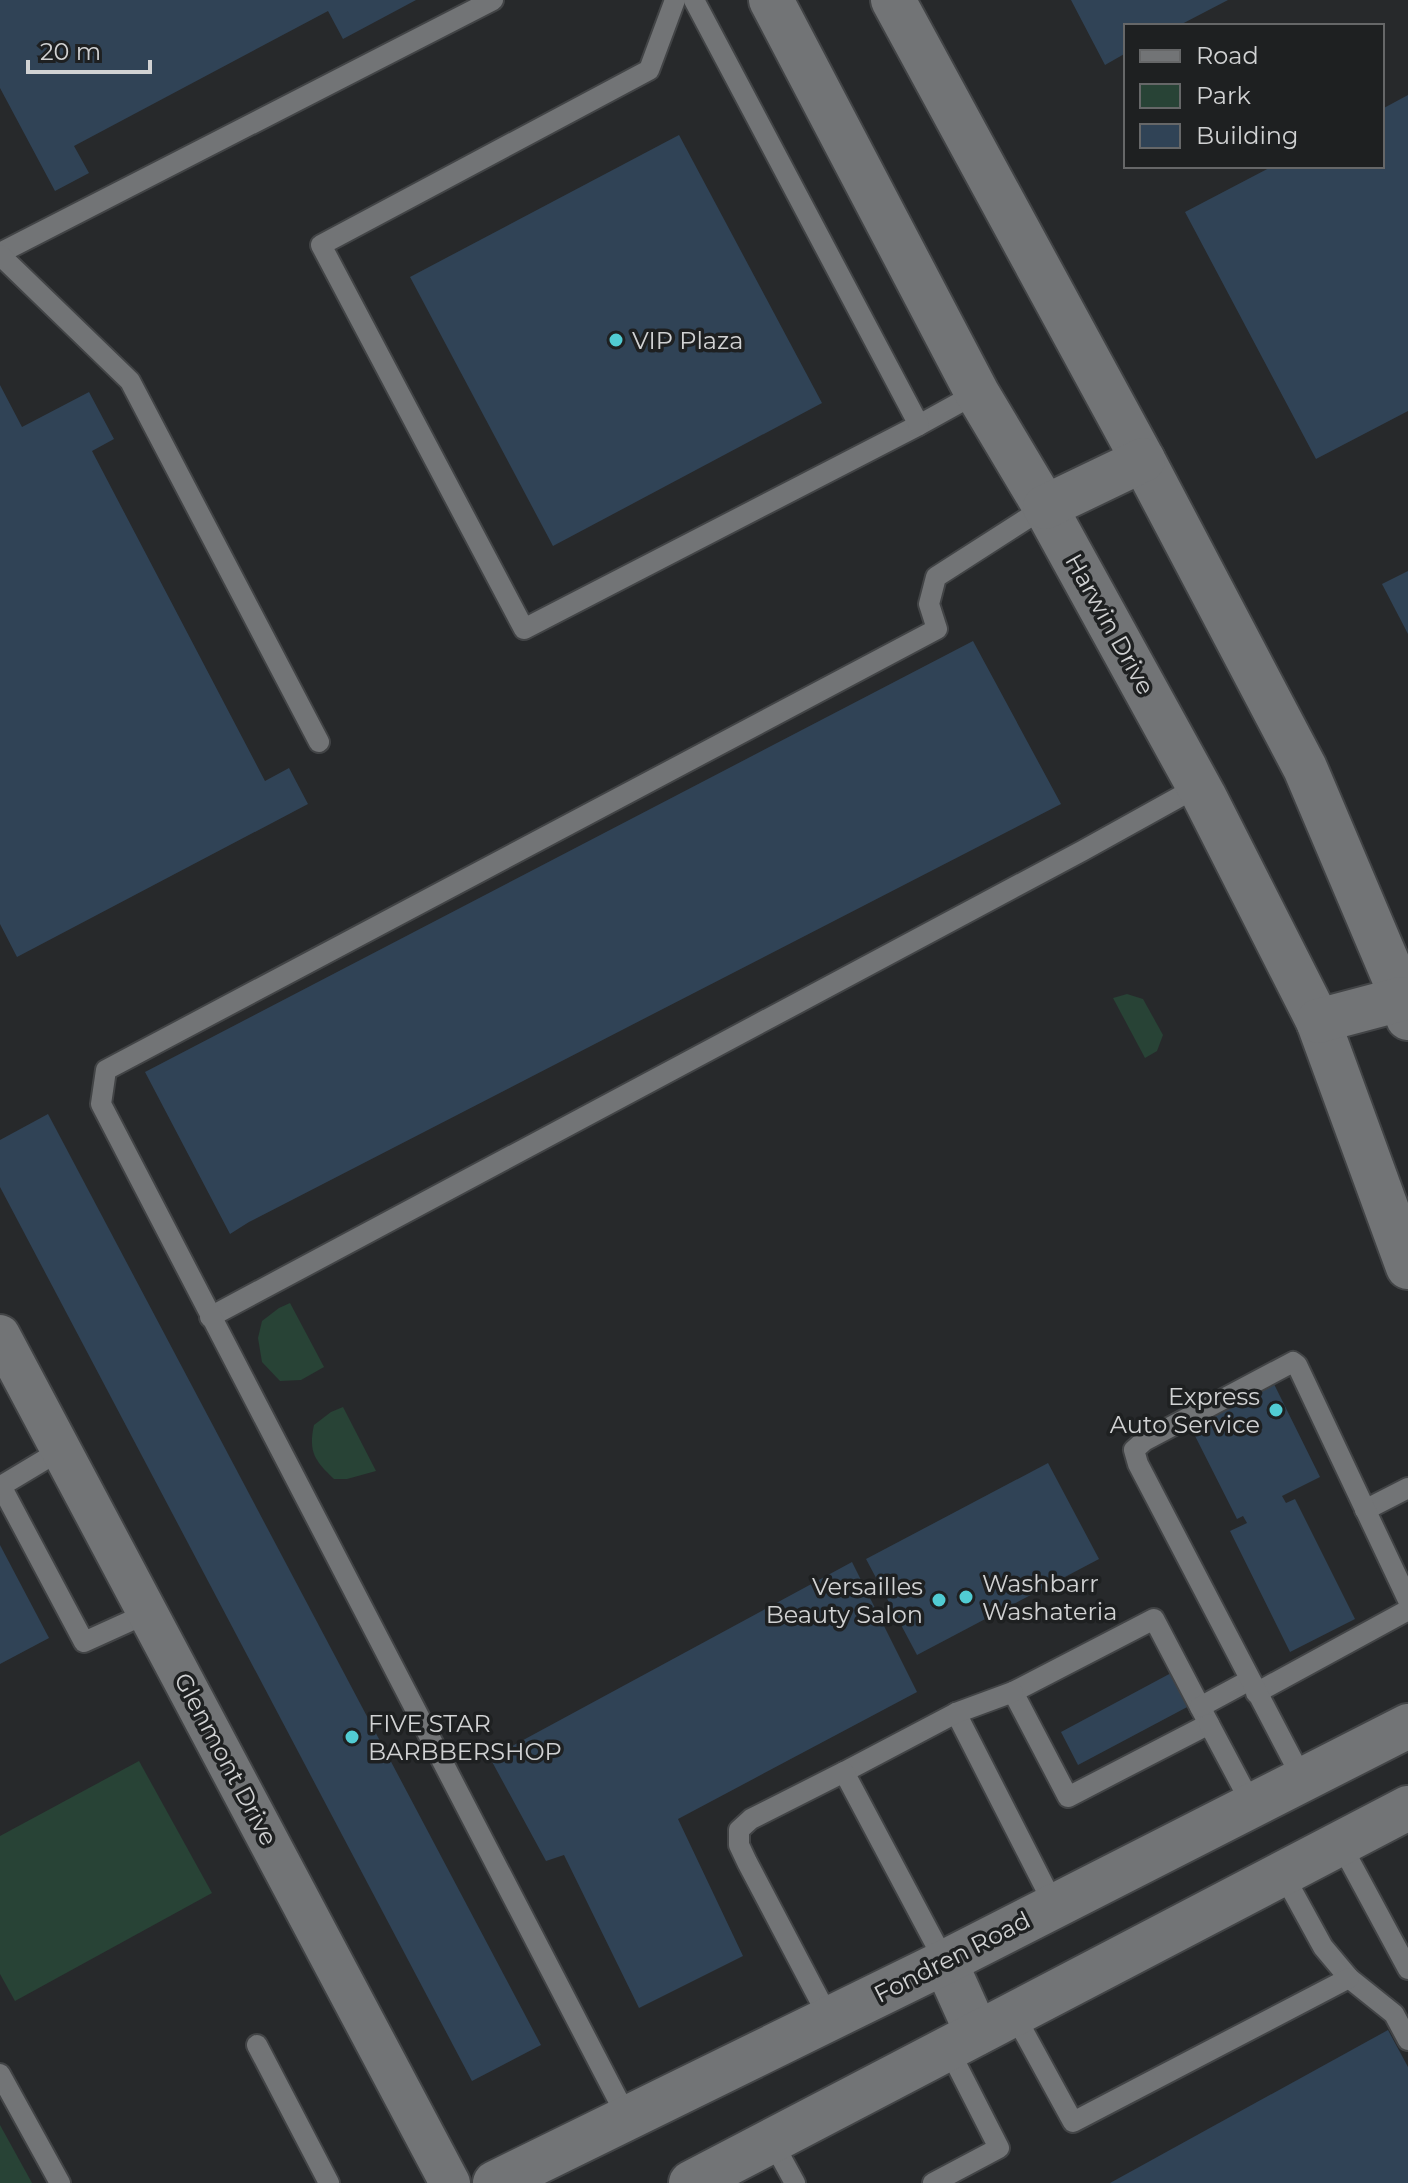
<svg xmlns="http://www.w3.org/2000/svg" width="1408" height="2183" font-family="Montserrat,sans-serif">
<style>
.green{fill:#284336}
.building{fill:#304356}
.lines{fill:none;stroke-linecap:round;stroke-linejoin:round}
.lane-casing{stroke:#424446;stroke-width:24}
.street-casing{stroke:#424446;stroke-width:44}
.secondary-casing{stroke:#424446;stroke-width:48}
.lane{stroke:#727476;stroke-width:20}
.street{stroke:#727476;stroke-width:40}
.secondary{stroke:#727476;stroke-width:44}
.poi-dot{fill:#51ccd3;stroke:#1e2021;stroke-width:3}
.labels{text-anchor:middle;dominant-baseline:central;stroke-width:7;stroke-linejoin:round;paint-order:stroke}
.poi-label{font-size:24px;fill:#d1d2d3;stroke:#1e2021;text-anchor:start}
.street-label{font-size:24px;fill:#d1d2d3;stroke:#1e2021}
</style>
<rect width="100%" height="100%" fill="#27292b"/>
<g class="green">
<path d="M1127,994L1143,999L1163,1035L1157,1051L1145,1058L1113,998Z"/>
<path d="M290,1303L324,1367L301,1380L280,1381L262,1362L258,1338L262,1321L279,1308Z"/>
<path d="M343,1407L376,1471L347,1479H334C315,1461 308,1452 314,1425L331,1412Z"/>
<path d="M139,1761L212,1893L15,2001L0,1974V1836Z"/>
<path d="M0,2125L32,2183H0Z"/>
</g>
<g class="building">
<path d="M0,0H416L343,39L328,11L74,146L89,173L55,191L0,88Z"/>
<path d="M1071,0H1228L1178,26H1126V53L1105,65Z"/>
<path d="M1408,95V411L1316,459L1185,212L1273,166H1382V109Z"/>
<path d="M679,135L822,403L553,546L410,277Z"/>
<path d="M0,385L22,427L89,392L114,439L92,451L265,781L289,768L308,804L17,957L0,924Z"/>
<path d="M1408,571V634L1382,584Z"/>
<path d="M973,641L1061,804L249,1222L230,1234L145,1072Z"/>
<path d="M48,1114L541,2045L472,2081L0,1187V1140Z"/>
<path d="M1273,1382L1320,1477L1282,1496L1286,1503L1295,1499L1355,1619L1290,1652L1230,1531L1247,1523L1243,1516L1237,1519L1189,1424Z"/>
<path d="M1048,1463L1099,1559L917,1655L866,1559Z"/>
<path d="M0,1545L49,1638L0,1664Z"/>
<path d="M852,1562L917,1692L678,1819L743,1956L639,2008L564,1855L546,1861L490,1758Z"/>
<path d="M1173,1672L1191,1705L1078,1765L1061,1732Z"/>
<path d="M1388,2030L1408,2067V2183H1110Z"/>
</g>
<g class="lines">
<g class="lane-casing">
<g id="lane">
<path d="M675,0L649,70L321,245L524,629L919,425L977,393"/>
<path d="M694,0L919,425"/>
<path d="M0,253L493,0"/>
<path d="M0,255L130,381L319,742"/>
<path d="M210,1317L1082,851L1199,786"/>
<path d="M61,1450L1,1486L84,1642L148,1613"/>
<path d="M1365,1510L1408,1488"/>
<path d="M1154,1619L1209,1724L1068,1797L1013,1692Z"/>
<path d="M1256,1693L1408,1610"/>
<path d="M1200,1707L1250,1680"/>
<path d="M956,1713L1054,1905"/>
<path d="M1209,1724L1252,1805"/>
<path d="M844,1772L956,1713L1013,1692"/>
<path d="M1303,1780L1138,1464L1134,1450L1144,1441L1293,1362L1297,1365L1408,1600"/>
<path d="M1340,1843L1408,1969"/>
<path d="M1283,1874L1323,1947L1349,1978L1394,2014L1408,2040"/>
<path d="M1014,2014L1073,2122L1349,1978"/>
<path d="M829,2018L747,1862L739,1845V1830L751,1819L844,1772L945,1962"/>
<path d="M257,2045L329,2183"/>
<path d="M0,2074L60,2183"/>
<path d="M627,2117L101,1104L106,1070L937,629L929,604L936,577L1045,507"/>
<path d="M772,2141L795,2183"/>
<path d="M933,2183L999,2148L948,2048"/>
</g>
</g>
<g class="street-casing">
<path id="street" d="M0,1335L450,2183"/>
</g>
<g class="secondary-casing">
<g id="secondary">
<path d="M771,0L977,393L1045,507L1204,796L1318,1021L1408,1267"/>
<path d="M893,0L1143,460L1305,768L1397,985L1408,1018"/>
<path d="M1045,507L1143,460"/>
<path d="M1318,1021L1401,999"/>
<path d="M945,1962L977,2033"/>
<path d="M495,2183L945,1962L1408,1726"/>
<path d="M691,2183L1408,1808"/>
</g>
</g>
<use href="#lane" class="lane"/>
<use href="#street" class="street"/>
<use href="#secondary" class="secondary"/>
</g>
<g class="poi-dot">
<circle cx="616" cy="340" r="8"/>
<circle cx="1276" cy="1410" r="8"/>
<circle cx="966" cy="1597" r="8"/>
<circle cx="939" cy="1600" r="8"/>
<circle cx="352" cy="1737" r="8"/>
</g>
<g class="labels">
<g class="poi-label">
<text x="632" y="340">VIP Plaza</text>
<text x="1260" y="1396" text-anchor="end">Express<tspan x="1260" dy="28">Auto Service</tspan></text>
<text x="982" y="1583">Washbarr<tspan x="982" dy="28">Washateria</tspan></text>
<text x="923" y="1586" text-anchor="end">Versailles<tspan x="923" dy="28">Beauty Salon</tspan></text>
<text x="368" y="1723">FIVE STAR<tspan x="368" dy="28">BARBBERSHOP</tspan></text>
</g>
<g class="street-label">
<text transform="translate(1110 624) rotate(61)">Harwin Drive</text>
<text transform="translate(226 1759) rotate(62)">Glenmont Drive</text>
<text transform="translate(952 1957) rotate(-27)">Fondren Road</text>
</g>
</g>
<rect x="1124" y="24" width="260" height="144" fill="#1e2021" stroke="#666768" stroke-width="2"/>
<rect x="1140" y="50" width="40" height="12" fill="#727476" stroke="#666768" stroke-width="2"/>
<text x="1196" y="64" font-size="24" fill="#d1d2d3">Road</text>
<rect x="1140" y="84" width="40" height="24" fill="#284336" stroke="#666768" stroke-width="2"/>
<text x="1196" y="104" font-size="24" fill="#d1d2d3">Park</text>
<rect x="1140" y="124" width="40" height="24" fill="#304356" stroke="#666768" stroke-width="2"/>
<text x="1196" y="144" font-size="24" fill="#d1d2d3">Building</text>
<path d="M28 60v12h122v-12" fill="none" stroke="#d1d2d3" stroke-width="4"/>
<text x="40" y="60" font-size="24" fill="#d1d2d3" stroke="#1e2021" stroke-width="6" paint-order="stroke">20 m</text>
</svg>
